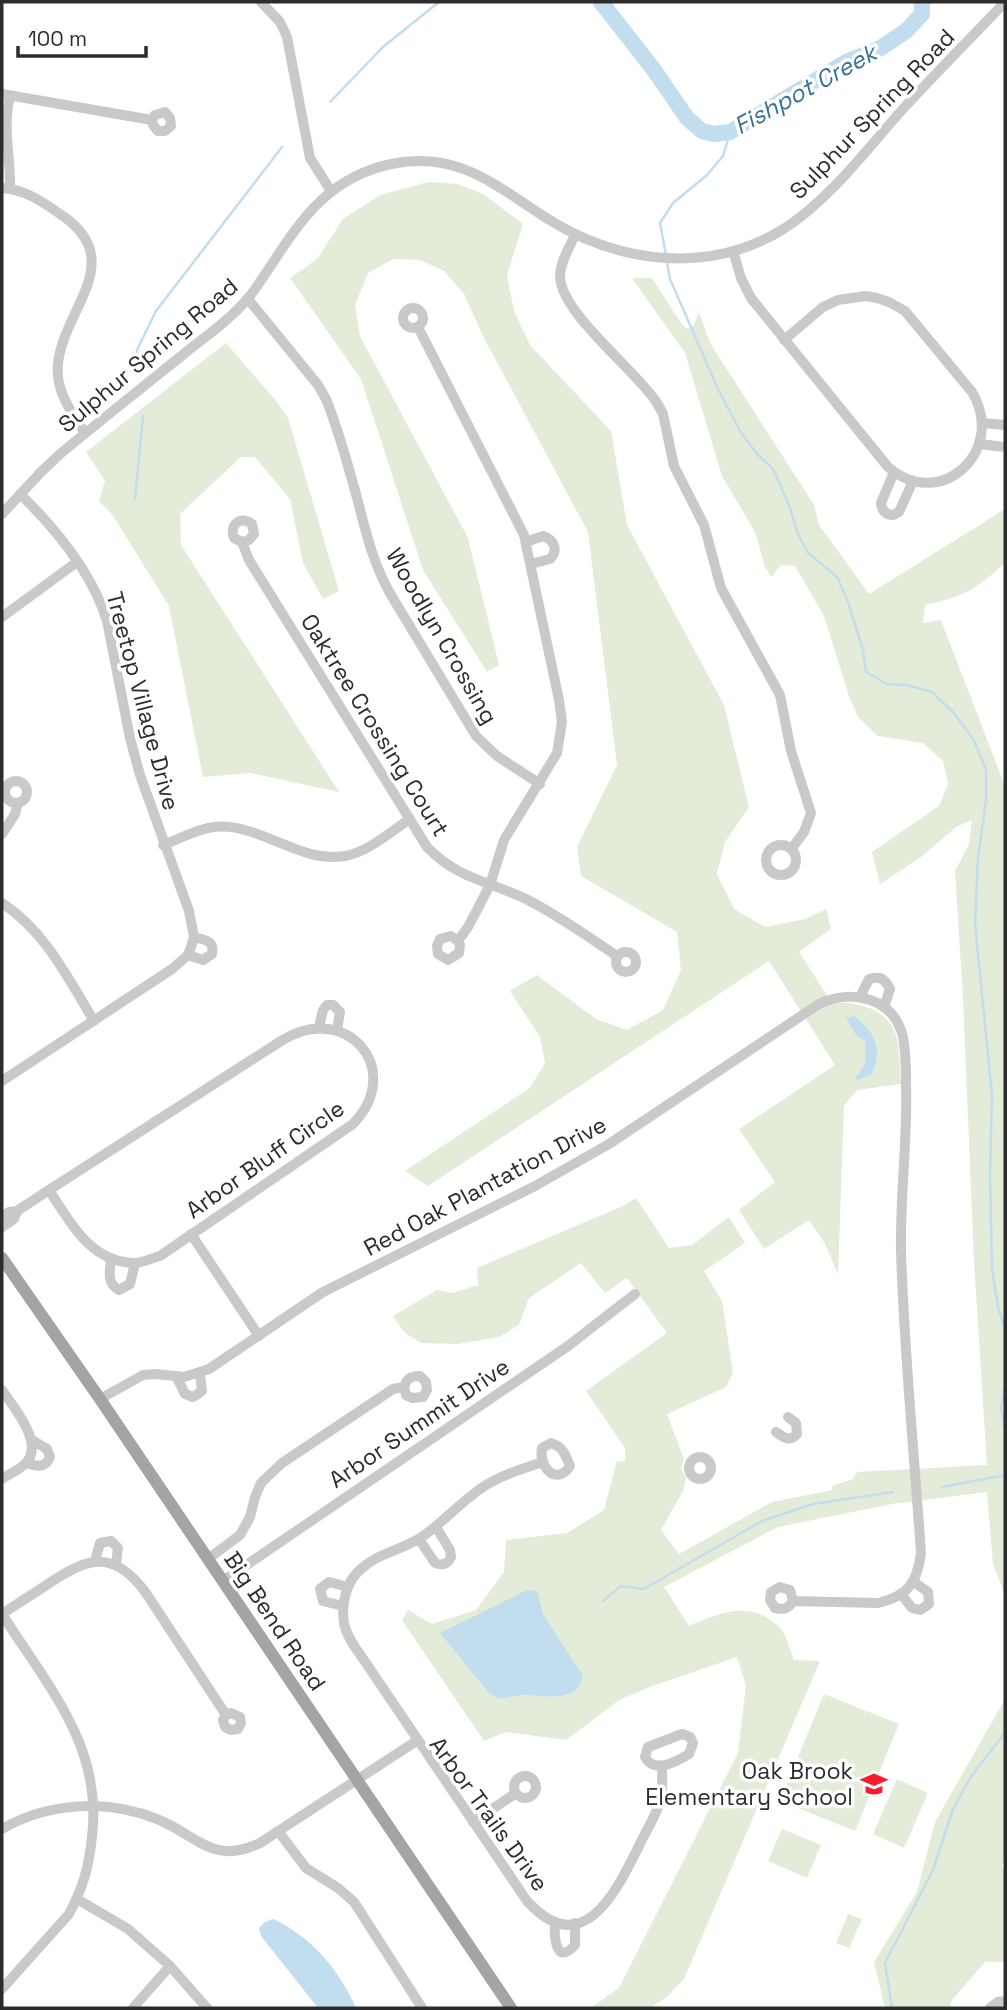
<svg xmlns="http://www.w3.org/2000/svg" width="1007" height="2010" font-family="'Space Grotesk',sans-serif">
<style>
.green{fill:#e2ecd8}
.water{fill:#c2ddee}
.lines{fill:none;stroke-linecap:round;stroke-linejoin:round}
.stream{stroke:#c2ddee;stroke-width:2.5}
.river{stroke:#c2ddee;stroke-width:16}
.minor{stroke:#c9c9c9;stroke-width:10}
.major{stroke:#a4a4a4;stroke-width:12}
.labels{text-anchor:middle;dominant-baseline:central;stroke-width:7;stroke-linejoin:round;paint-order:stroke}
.street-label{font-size:23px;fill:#2c2c2c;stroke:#fff}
.poi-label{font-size:23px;fill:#2c2c2c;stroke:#fff;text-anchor:end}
.water-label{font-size:24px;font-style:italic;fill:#346f95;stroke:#fff}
</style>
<rect width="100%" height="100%" fill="#fff"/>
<g class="green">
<path d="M428,182L458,184L483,194L523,224L507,275L514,311L530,345L611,431L627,525L724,705L749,807L725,842L717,874L734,909L765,927L805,919L826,909L831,929L799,952L832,1003C856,1001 887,1008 896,1035C900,1050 900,1068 901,1084L857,1090L844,1106L838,1274L824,1242L809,1220L764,1249L739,1210L775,1182L739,1129L835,1065L769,961L428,1186L405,1171L530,1088L545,1063L540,1037L510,991L537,975L596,1019L627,1030L663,1010L681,970L677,932L581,876L577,847L617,765L588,532L484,338L464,294L444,271L420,260L393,259L368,273L355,305L360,336L468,538L499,665L487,672L423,570L361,379L290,278L317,259L343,219L380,195Z"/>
<path d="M632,278H652L681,323L687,329L694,325L699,312L710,343L814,505L819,525L869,594L1005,509V563C974,590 966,596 925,605L923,623L941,620L1005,786V1595L993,1564L987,1492L892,1504L778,1527L664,1587L689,1626C719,1613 750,1600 777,1625C786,1632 790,1650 794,1660L820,1661L684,1979L668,1996L650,2008H591L619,1988L738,1753L746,1686L737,1657L650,1687L619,1700L566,1740L506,1732L484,1741L402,1620L408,1610L432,1624L476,1610L504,1572L506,1540L567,1533L604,1510L617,1461H625V1448L586,1391L667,1333L627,1278L605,1293L581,1263L529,1298L519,1325L499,1337L458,1344L421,1343L404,1332L393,1316L437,1290L452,1293L478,1285L477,1268L623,1206L636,1198L669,1248L692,1245L729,1217L745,1243L704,1271L722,1301L733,1373L726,1387L667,1414L684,1459L681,1468L686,1478L683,1491L661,1530L679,1554L772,1502L833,1490L832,1486L853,1479L857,1472L987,1465L974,1261L963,998L955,871L969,844L972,820L956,827L921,857L880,884L872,852L939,806L948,784L943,761L923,743L878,736L858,717L849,696L824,616L795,566L781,565L771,577L764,565L756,534L722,476L685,353Z"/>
<path d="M226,343L277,402L288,418L339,591L323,599L303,563L290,499L255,457H241L180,514L181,545L339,792L250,773L203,777L169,606L112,514L99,501L105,481L86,452Z"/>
<path d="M824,1694L899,1724L855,1831L780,1801Z"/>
<path d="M1005,1699V1857L1002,1865L1005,1876V1962H985L952,2000L950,2008H885L874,1962L917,1892L935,1822Z"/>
<path d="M897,1779L928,1793L904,1848L873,1834Z"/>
<path d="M782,1829L821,1845L807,1878L768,1861Z"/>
<path d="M848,1914L862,1919L849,1948L836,1943Z"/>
</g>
<g class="water">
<path d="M854,1016C875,1032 884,1051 871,1075L854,1081L865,1064V1041L856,1035L846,1018Z"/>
<path d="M527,1590L537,1591L543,1614L583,1676C577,1703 548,1696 529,1695C519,1694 510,1697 500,1699L489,1693L440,1633Z"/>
<path d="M273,1919C312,1937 339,1970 356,2008H318L261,1936L259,1928L265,1922Z"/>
</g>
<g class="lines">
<g class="stream">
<path d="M330,102L383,47L439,2"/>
<path d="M666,255L660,223L673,203L707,175L723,156L730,132"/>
<path d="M667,262L670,279L718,389L740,431L757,454L773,469L789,505L798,534L808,553L837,577L847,599L863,650L866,672L887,684L907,685L932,692L953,712L973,739L986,769V801L978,857L975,924L992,1095L990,1175L992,1269L998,1307L1005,1330"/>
<path d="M136,372L137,350L156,311L282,147"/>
<path d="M135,499L143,416"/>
<path d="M1005,1386L1001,1408L1005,1430"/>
<path d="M942,1487L1005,1475"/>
<path d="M1005,1540V1551"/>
<path d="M603,1601L621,1586L644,1589L762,1521L813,1504L893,1492"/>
<path d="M892,2008L885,1963L933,1870L953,1809L972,1775L1005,1733"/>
</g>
<path class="river" d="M601,2L654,70L687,118L702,131L714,134L730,132L846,62L879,49L906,31L922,14V2"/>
<g class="minor">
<path d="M261,2L280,22L287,37L310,158L331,191"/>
<path d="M2,94L152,120L155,115L165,112L170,118L171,126L165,131H158L153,125L152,120"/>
<path d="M2,188C24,189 43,202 60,214C130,260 63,309 58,364C55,390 71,412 85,433"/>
<path d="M10,188C11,157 2,128 10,97"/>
<path d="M575,235C569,248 561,261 560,275C559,312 636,370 657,403L663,414L674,466L704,525L721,588L780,695L791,751L811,813L804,832L792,848"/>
<path d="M733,251L741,278L751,298L888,467C941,513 1007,450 972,392L905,311L889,302L877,298L866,296L838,300L823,307L784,340"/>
<path d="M248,299L318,385L326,399C339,431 348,465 357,498C366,532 373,564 391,595L476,736L497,756L540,784"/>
<circle cx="413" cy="318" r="10"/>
<path d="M418,327L524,535L559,700L562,722L557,753L504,840L490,885L468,927L458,941L460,945L459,953L448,960L438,954L437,946L440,939L451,936L458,941"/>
<path d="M983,423L1005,425"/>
<path d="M979,444L1005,447"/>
<path d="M894,472L881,503C882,511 886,515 893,515L899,512L913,481"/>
<path d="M2,514L41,472L60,454C101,420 143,387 185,353C206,336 231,319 248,298C257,288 264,275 272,264C303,216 331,177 391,164C458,150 496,186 548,219C620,264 711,275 785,228C831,198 866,150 902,110C936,73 971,38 1005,2"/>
<path d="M242,542L249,540L254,534L252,524C240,515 229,525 234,538L242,542L249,560L427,847C458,879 488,881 526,899C558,915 587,936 617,956"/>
<path d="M526,542L543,536C554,540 559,550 550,559L531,564"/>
<path d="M2,617L77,562"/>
<circle cx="16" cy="792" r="11"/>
<path d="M2,834L15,814L18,803"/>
<circle cx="781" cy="860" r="15"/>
<path d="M163,845C179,839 197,829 214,827C259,822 299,864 345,856C368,852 390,832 410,819"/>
<path d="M2,903C45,931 68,978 94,1021"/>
<circle cx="626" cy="962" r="10"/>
<path d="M188,955L203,960L212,954C215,940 204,940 194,937"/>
<path d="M860,997L869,979C881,976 884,978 890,989L884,1007"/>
<path d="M319,1027L323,1010L327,1005H333L340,1012L337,1030"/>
<path d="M2,1081L172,969L188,955L191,947L194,937L189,911L140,775L130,738L107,621C92,572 56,529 20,494"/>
<path d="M2,1216L9,1212L17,1211L49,1190L281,1041C346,1000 406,1069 353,1124L160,1256C152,1258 142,1263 134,1263C90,1262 70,1222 49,1190"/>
<path d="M2,1227L14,1219L17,1211"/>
<path d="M191,1234L259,1336"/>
<path d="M111,1258C110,1271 106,1283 119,1290L130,1284L135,1263"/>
<path d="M176,1376L185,1394L193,1397L202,1391L200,1374"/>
<path d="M2,1390C13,1407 46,1444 25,1464C19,1470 9,1474 2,1479"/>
<path d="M100,1399L143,1375L156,1374L184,1377L209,1369L323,1292L535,1186L609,1144L819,1004C850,989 891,997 902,1033C906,1048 906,1065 906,1081C908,1137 900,1194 901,1251C904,1351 914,1452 921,1553C917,1583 908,1596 878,1603L793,1601C788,1609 784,1610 775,1608L770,1600L771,1592L780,1587L790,1590L793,1601"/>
<path d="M776,1432C784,1438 790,1442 797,1434L796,1423L788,1417"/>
<path d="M551,1443C563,1447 565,1454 570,1466C556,1487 538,1466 542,1448Z"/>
<circle cx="700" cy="1468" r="11"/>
<path d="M26,1463C36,1466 45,1469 50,1457L47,1449L32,1440"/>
<path d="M419,1539L435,1563C442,1566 448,1564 451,1557L450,1550L436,1527"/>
<path d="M208,1559L240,1535L250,1517L255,1497L261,1483L282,1463L393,1389L404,1387L406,1395L412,1398L423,1397L427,1390L426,1382L420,1376C411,1376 407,1378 404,1387"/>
<path d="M95,1561L100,1543L111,1541L118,1548L116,1564"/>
<path d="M223,1581L568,1346L635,1294"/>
<path d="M901,1594L912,1608L920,1610L929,1604L928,1592L914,1582"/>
<path d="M343,1606L323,1601L320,1589L329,1582L348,1587"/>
<path d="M2,1614C48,1687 103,1746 92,1837C89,1866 83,1888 69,1914L2,1989"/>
<path d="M2,1614C17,1604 33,1594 48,1584C88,1557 114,1549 146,1593L226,1715L223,1720L225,1727L231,1730L238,1729L241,1723L240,1717L231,1713L226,1715"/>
<path d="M682,1734L690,1737L693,1743L689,1754C676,1762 654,1774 645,1757L648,1747Z"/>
<path d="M418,1740C402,1716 386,1693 370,1669C361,1655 347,1639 344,1623C341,1604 346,1581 361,1569C378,1553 402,1550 422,1537C443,1522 459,1504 480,1489C499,1476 521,1469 543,1462"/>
<circle cx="525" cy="1787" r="11"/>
<path d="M473,1822L516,1793"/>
<path d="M2,1829C49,1802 107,1799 157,1819C197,1835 213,1866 260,1843L418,1740L527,1901C582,1961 615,1894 638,1848C645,1832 657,1815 661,1798C663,1788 662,1776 662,1766"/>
<path d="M278,1831L306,1868L338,1888L354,1902L422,2008"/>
<path d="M77,1899L128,1929L170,1966L207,2008"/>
<path d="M555,1922C554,1935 555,1967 575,1945V1923"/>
<path d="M133,2008L170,1966"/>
<path d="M990,2008L998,2002L1005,2001"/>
</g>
<path class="major" d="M2,1258L100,1399L511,2008"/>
</g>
<defs>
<g id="school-bare" transform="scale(2.1)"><path d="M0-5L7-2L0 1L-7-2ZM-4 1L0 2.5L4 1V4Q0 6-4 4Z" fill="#f41d2d" stroke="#fff" stroke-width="2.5" paint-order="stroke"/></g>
</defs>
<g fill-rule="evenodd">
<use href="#school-bare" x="874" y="1784"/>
</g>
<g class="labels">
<g class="street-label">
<text transform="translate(872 114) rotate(-46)">Sulphur Spring Road</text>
<text transform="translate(148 355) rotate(-40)">Sulphur Spring Road</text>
<text transform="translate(442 636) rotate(60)">Woodlyn Crossing</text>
<text transform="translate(143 701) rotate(75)">Treetop Village Drive</text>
<text transform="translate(375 725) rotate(58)">Oaktree Crossing Court</text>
<text transform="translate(265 1159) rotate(-35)">Arbor Bluff Circle</text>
<text transform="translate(485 1186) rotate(-28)">Red Oak Plantation Drive</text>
<text transform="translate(419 1423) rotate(-34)">Arbor Summit Drive</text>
<text transform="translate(275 1621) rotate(56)">Big Bend Road</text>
<text transform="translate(489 1814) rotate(54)">Arbor Trails Drive</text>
</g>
<g class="poi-label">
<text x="853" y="1771">Oak Brook<tspan x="853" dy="26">Elementary School</tspan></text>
</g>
<g class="water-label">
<text transform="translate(805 89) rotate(-29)">Fishpot Creek</text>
</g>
</g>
<rect width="1007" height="2010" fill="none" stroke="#2c2c2c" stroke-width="7"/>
<path d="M18 46v10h128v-10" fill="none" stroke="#2c2c2c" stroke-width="3.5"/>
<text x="28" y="46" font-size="21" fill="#2c2c2c" stroke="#ffffff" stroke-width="5" paint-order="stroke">100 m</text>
</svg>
